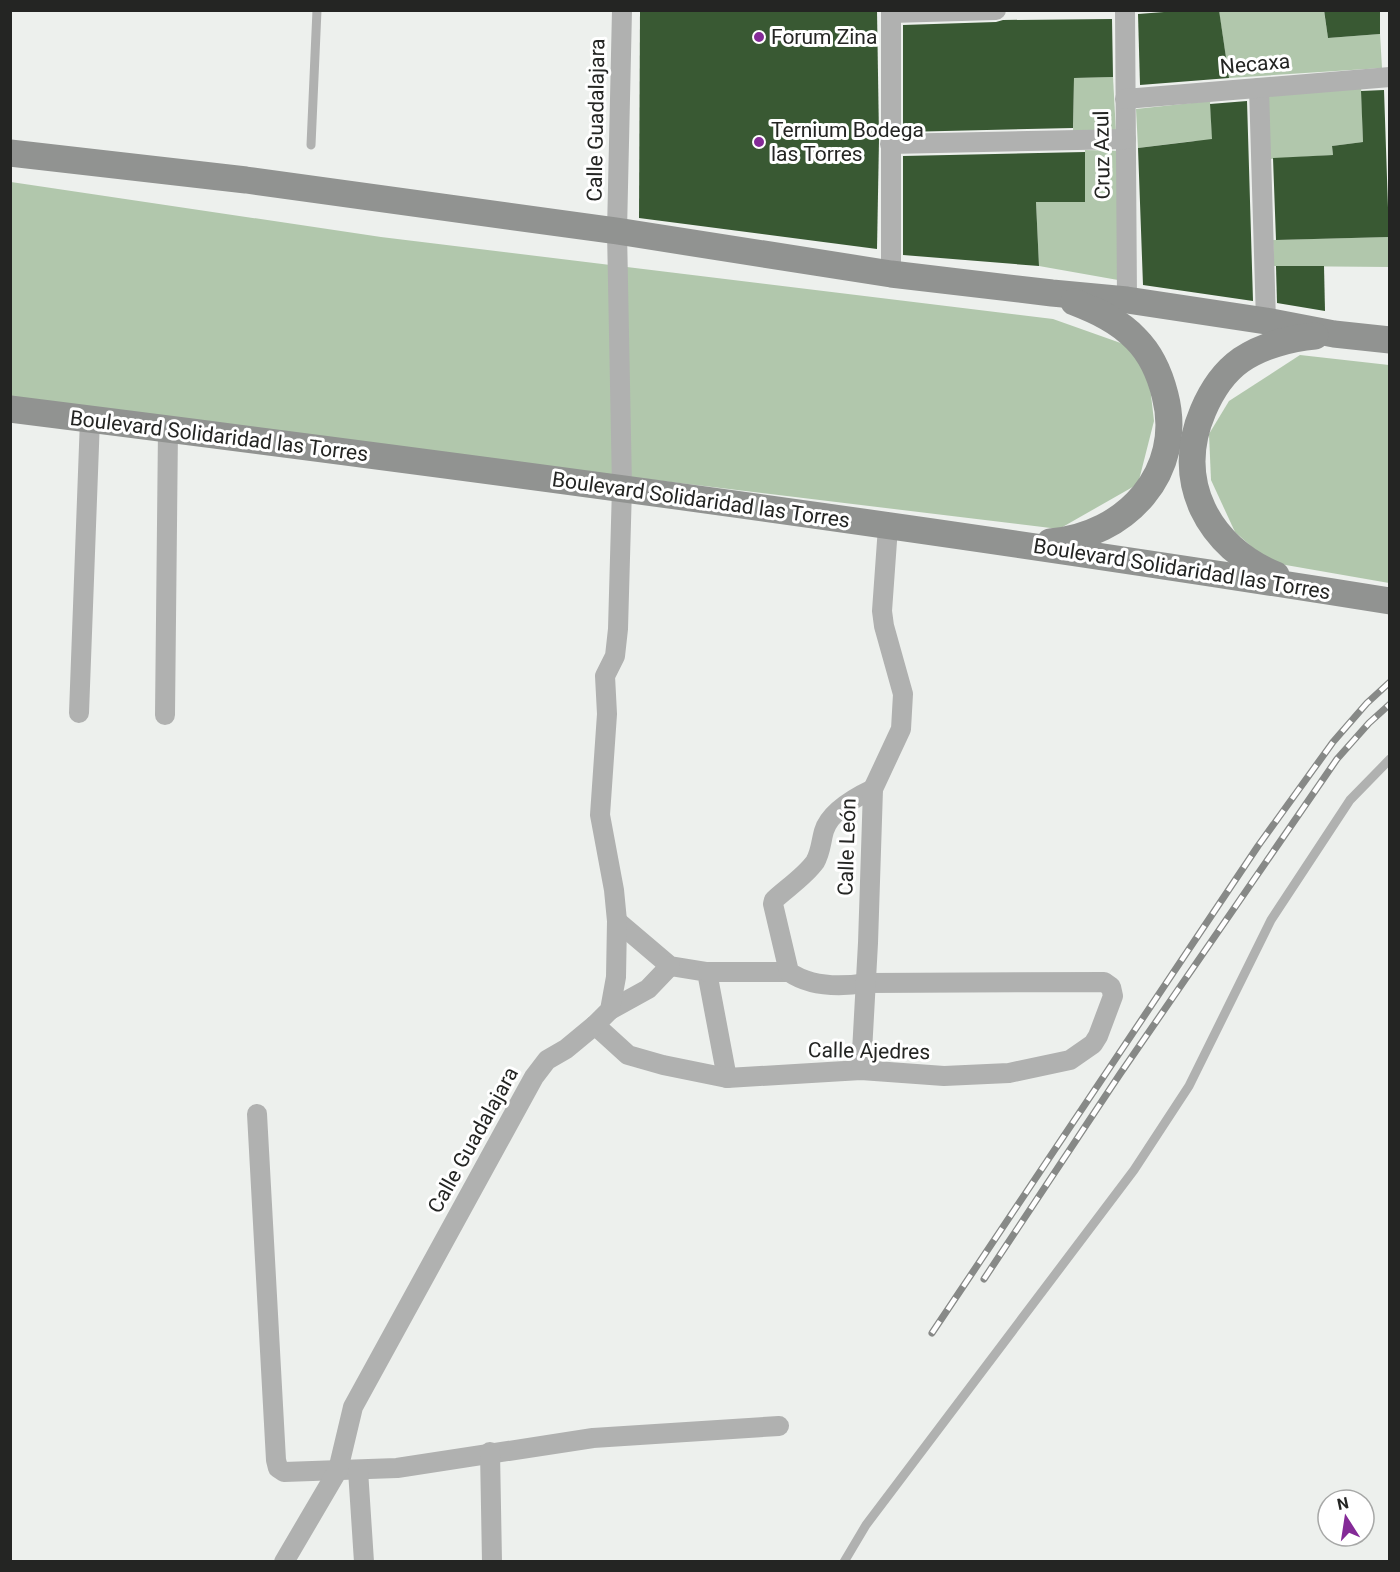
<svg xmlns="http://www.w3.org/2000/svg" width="1400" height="1572" font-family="Roboto,sans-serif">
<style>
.green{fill:#b1c7ac}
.building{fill:#395933}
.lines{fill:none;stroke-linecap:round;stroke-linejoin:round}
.service{stroke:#b0b1b0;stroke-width:9}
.minor{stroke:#b0b1b0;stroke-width:20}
.secondary{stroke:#919391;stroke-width:27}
.rail-casing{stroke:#878987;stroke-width:7}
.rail{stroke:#fff;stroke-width:4.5;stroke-dasharray:14;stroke-linecap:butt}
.poi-dot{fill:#842a97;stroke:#fff;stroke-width:2}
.labels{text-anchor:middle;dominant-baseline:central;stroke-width:6;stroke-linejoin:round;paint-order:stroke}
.poi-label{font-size:21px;fill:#242523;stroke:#fff;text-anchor:start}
.street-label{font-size:21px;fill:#242523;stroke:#fff}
</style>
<rect width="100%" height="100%" fill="#edf0ed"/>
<g class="green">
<path d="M1219,11H1324L1328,38L1380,34L1382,68L1229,78Z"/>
<path d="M1113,77L1116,133H1073L1074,78Z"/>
<path d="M1361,84L1363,142L1332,146L1333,155L1270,159L1267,91Z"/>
<path d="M1210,101L1213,150L1194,141L1138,148L1136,109Z"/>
<path d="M1085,150L1122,151L1118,280L1039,266L1036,202H1085Z"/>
<path d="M11,182L381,237L1053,319L1146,352L1154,421L1138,484L1059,529L11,402Z"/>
<path d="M1389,237V267L1274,266L1273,240Z"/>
<path d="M1300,355L1389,365V583L1269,562L1235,532L1211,480L1209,434L1229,401Z"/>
</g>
<g class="building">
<path d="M640,10H877L879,139L877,249L639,218Z"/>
<path d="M1190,10H1219L1229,78L1140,85L1138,14Z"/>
<path d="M1324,10H1380V34L1328,38Z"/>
<path d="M1112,19L1113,77L1074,78L1073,128L903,132V25L996,22L1003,20Z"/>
<path d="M1384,90L1389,237L1276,240L1273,158L1333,155L1332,146L1363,142L1361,91Z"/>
<path d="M1247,101L1253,301L1143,285L1138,148L1212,139L1210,104Z"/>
<path d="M1085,152V202H1036L1039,266L903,255V156Z"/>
<path d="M1276,266H1324L1325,311L1277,303Z"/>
</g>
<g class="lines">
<g class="service">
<path d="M311,145L317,10"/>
<path d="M844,1562L866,1525L1134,1170L1189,1086L1271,920L1350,800L1390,759"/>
</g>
<g class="minor">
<path d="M1125,10L1127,300"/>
<path d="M891,13L996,10"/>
<path d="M1259,88L1266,321"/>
<path d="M1125,99L1390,77"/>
<path d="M890,144L1126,139"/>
<path d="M891,274V10"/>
<path d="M79,713L90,419"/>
<path d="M165,715L168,429"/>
<path d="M617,921L670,966L707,972L727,1078"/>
<path d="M707,972H789"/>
<path d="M610,1010L648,989L670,966"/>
<path d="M595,1025L628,1055L663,1065L727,1078L861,1070L944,1076L1009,1073L1070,1060L1093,1044L1098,1036L1113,996L1111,987L1104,982L866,983C841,987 811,987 789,972L773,904L774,900C787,888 805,876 815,862C821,852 821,841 824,831C830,811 856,797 873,789"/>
<path d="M861,1070L868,943L873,789L901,729L903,694L884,626L882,611L888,527"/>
<path d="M257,1114L276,1460L278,1468L284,1472L397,1468L593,1438L779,1426"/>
<path d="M490,1452L492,1562"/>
<path d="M358,1470L364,1562"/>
<path d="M284,1562L338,1470L353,1407L534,1077L547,1060L566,1049L595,1025L610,1010L616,977L617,921L614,890L600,815L607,714L605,676L615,656L618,629L622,487L617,231L622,10"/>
</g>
<g class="secondary">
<path d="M10,153L246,180L617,231L891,274L1052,293L1127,300L1266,321L1334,334L1390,340"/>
<path d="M10,409C471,467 931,528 1390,601"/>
<path d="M1050,542C1126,536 1185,472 1165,395C1160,375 1151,354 1136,339C1119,321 1097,311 1074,302"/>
<path d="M1276,575C1208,547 1173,481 1203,411C1211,392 1224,372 1241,360C1262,346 1290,338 1315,336"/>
</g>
<g class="rail-casing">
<g id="rail">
<path d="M984,1279L1120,1074L1337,759L1369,723L1390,704"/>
<path d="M932,1333L1258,846L1333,742L1367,703L1390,682"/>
</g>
</g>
<use href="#rail" class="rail"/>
</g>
<g class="poi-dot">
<circle cx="759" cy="37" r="6"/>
<circle cx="759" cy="142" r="6"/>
</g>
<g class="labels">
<g class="poi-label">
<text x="771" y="37">Forum Zina</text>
<text x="771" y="130">Ternium Bodega<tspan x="771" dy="24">las Torres</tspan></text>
</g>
<g class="street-label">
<text transform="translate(1255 64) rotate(-5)">Necaxa</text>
<text transform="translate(596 120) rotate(-89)">Calle Guadalajara</text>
<text transform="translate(1102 155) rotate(-91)">Cruz Azul</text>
<text transform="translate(219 436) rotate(7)">Boulevard Solidaridad las Torres</text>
<text transform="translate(701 500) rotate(8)">Boulevard Solidaridad las Torres</text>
<text transform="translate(1182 569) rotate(9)">Boulevard Solidaridad las Torres</text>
<text transform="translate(847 847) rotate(-88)">Calle León</text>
<text transform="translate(869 1051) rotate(1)">Calle Ajedres</text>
<text transform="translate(473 1140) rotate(-61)">Calle Guadalajara</text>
</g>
</g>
<rect width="1400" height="1572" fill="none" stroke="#242523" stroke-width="24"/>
<g transform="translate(1346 1518) rotate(348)"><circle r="28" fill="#ffffff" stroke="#a7a8a7" stroke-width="1.5"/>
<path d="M0-4.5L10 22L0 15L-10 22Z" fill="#842a97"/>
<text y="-9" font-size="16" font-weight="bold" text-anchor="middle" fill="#242523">N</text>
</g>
</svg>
